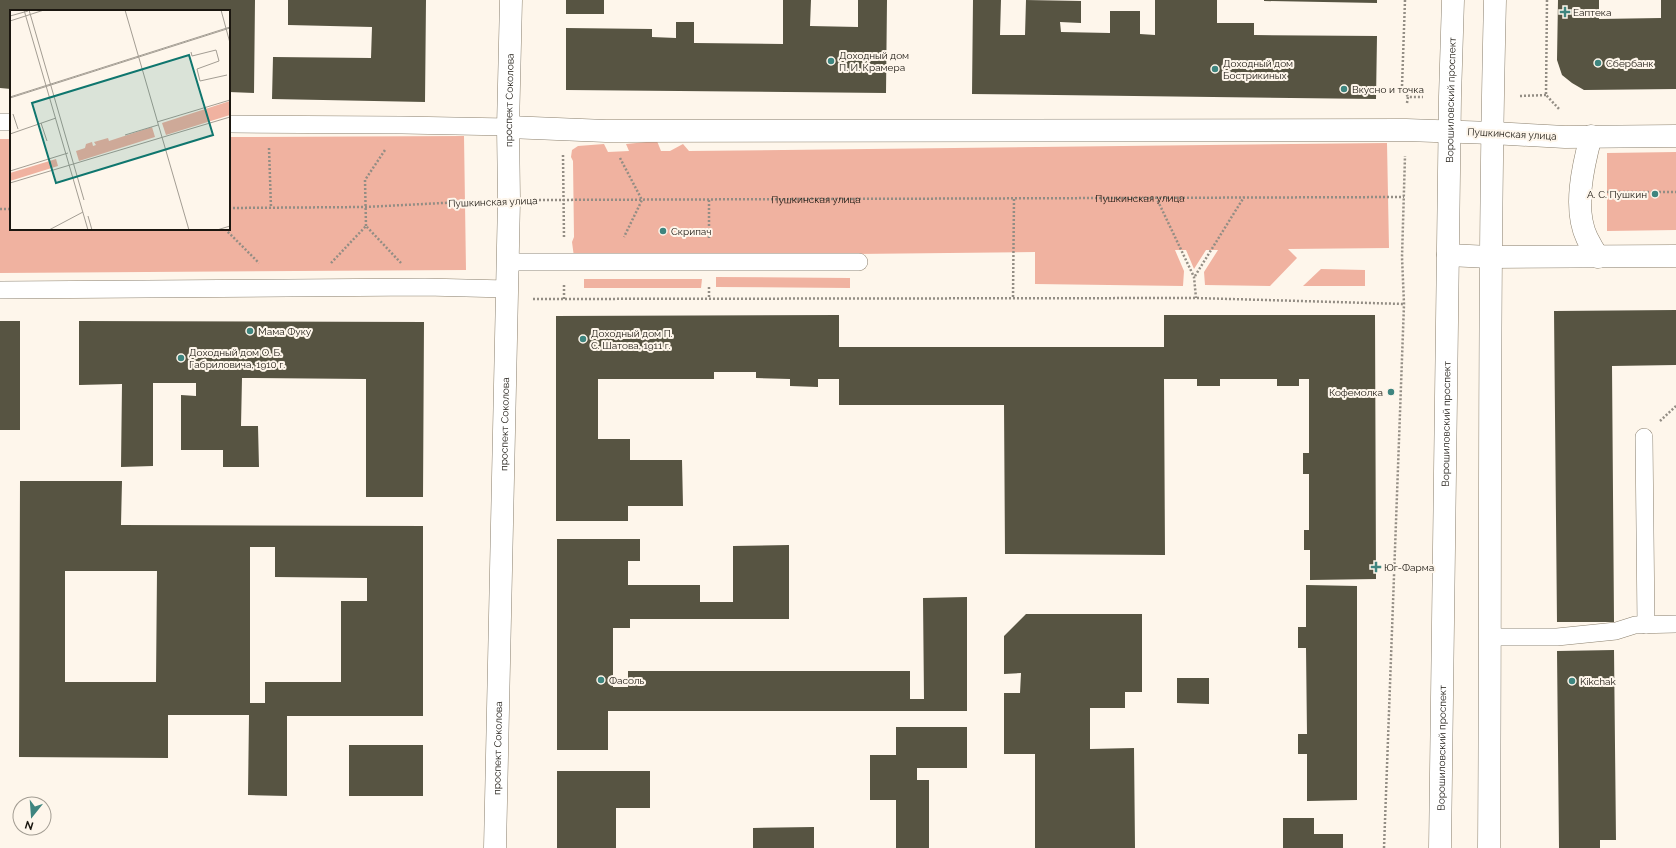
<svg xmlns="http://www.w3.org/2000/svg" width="1676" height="848" font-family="Raleway,sans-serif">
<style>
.green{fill:#f0b2a0}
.building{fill:#575442;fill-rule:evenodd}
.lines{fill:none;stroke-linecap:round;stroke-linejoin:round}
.lane-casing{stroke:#8b806e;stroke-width:18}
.street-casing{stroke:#8b806e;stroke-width:23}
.secondary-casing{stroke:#8b806e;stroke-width:23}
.primary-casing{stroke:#8b806e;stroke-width:23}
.path{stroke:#938d84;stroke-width:2.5;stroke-dasharray:2 2;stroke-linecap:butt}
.lane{stroke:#fff;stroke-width:17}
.street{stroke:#fff;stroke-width:22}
.secondary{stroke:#fff;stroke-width:22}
.primary{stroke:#fff;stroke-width:22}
.poi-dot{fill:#3e857f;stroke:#fef6eb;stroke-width:1.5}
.labels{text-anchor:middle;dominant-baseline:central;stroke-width:4;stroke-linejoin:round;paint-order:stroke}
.poi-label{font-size:10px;fill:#1b1710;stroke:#fef6eb;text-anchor:start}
.street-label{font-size:10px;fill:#1b1710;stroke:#fef6eb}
.inset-road{fill:none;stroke:#a39d93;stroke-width:1}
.view{fill:#0f766e;fill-opacity:0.15;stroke:#0f766e;stroke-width:2}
.inset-edge{fill:none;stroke:#1b1710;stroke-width:2}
</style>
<rect width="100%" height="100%" fill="#fef6eb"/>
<g class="green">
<path d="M464,136L466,270L0,273V139H11V229H229V137Z"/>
<path d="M657,141L661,151H670L683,144L689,151L1387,143L1389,248L1288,249L1297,258L1270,286L1205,285L1204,272L1218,250H1206L1194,269L1186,250H1175L1184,271L1183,286L1035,284V252L574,257L572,242L574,237L573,161L571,157L572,150L578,146L604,144L608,152L629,151L626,144Z"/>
<path d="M1676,152V230L1607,231V153Z"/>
<path d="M1321,269L1365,270V286H1303Z"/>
<path d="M716,277L850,278V288L716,287Z"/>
<path d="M584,279H702L701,288H584Z"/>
</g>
<g class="building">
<path d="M0,0H255L254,93L229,92V11H11V89L0,88Z"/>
<path d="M288,0H426L425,102L272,99L273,57L371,58L372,27L288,25Z"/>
<rect x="566" y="0" width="38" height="14"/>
<path d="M783,0H811L810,26L858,27V0H887L886,93L566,90V28L652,29V37L676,38V22H694V43L783,44Z"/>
<path d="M973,0H1001L1000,35H1025L1026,0L1081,1V23L1060,22L1061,32L1110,33V11H1140V34L1155,35V0H1217V23H1254V35L1377,36L1376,99L972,94Z"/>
<path d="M1264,0H1377V3L1264,1Z"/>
<path d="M1558,0H1599V19L1661,18V0H1676V89L1584,90L1572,83L1562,75L1557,60Z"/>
<path d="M1676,310V365L1612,366L1614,622H1557L1554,311Z"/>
<path d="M839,315V347H1164V315H1375L1376,579L1310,580V550H1304V530H1309V474H1303V453H1309V379H1299V386H1277V379H1220V386H1197V379H1164L1165,555L1005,554L1004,405H839V379H818V387L790,386V379L756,378V372H714V379H598V439H630V460H682L683,506H628V521H556V316Z"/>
<rect x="0" y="321" width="20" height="109"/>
<path d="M79,321L424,322L423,497H366V379L242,378L241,426H258L259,467H223V450H181V395L196,396V383H153V466L121,467L122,384L79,385Z"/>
<path d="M20,481H122L121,525L423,526V716H287V796L248,795L249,715H168V758L19,757ZM250,547H275V577L367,578V601H341V682H265V703H250ZM65,571H157L156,682H65Z"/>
<path d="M557,539H640V561H628V585H700V602H733V546L789,545V619H630V628H613V687H628V671H910V699H924L923,598L967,597V711H608V750H557Z"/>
<path d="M1306,585L1357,586V800L1307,801V754H1298V734H1307L1306,648H1298V627H1306Z"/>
<path d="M1026,614H1142V692H1125V708H1090V749L1134,748L1135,848H1035V754H1004V693H1020L1021,673L1004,674V636Z"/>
<path d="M1614,650L1616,840H1600V848H1559L1557,651Z"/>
<path d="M1177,678H1209V704L1177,703Z"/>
<path d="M896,727H967V768H917V780H929V848H896V800H870V755H896Z"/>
<rect x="349" y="745" width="74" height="51"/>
<path d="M557,771H650V808H616V848H557Z"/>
<path d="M1283,818H1314V834H1343V848H1283Z"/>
<path d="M814,827V848H753V828Z"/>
</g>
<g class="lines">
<g class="lane-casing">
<g id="lane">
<path d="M0,122H11"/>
<path d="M229,124L402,125L508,127"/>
<path d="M507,262H859"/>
<path d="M0,290L425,287L507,289"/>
<path d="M1644,437L1646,625"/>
<path d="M1491,637H1557L1616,631L1635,625L1676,624"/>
</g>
</g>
<g class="street-casing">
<g id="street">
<path d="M508,127L606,131L1406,130L1492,133"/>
<path d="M1591,136C1583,166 1573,209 1587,238C1590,244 1594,251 1598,257"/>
</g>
</g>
<g class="secondary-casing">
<g id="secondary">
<path d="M1492,133L1565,137L1676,136"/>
<path d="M1448,255L1490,257L1676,256"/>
<path id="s2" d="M495,848L509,200L508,127L511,0"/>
</g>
</g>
<g class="primary-casing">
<g id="primary">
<path id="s3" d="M1440,848L1450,97L1453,0"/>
<path d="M1489,848C1491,565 1488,283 1495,0"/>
</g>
</g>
<g class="path">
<path d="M1405,0L1402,86L1408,97"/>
<path d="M1547,0L1546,95L1560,110"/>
<path d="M1520,96L1546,95"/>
<path d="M1407,103L1408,97H1423"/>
<path d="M269,148L271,208"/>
<path d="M563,155L564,238"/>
<path d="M620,158L642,200L624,237"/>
<path d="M1607,192H1676"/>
<path d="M1156,197L1194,277L1196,298"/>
<path id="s1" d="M535,200L1404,197"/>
<path d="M229,208L365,207L482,201"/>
<path d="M0,209H11"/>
<path d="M366,226L365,180L385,150"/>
<path d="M225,229L259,263"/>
<path d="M709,238V200"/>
<path d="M331,263L366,226L401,263"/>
<path d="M1195,276L1244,197"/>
<path d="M564,285V299"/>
<path d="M709,287V298"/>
<path d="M1013,297L1014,199"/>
<path d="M533,299L1196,298L1404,304"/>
<path d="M1660,421L1676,406"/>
<path d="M1384,848L1404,304L1402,257L1405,156"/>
</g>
<use href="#lane" class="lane"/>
<use href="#street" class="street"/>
<use href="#secondary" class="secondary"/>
<use href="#primary" class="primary"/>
</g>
<g class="poi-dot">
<path d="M1563 6h4v4h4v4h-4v4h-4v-4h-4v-4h4z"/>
<circle cx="831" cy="61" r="4"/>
<circle cx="1598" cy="63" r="4"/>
<circle cx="1215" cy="69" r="4"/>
<circle cx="1344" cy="89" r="4"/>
<circle cx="1655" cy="194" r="4"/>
<circle cx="663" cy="231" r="4"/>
<circle cx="250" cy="331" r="4"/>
<circle cx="583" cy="339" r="4"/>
<circle cx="181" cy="358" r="4"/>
<circle cx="1391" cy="392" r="4"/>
<path d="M1374 561h4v4h4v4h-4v4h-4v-4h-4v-4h4z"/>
<circle cx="601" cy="680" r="4"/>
<circle cx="1572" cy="681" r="4"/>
</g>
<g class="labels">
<g class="poi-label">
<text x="1573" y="12">Еаптека</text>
<text x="839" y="55">Доходный дом<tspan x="839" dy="12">П. И. Крамера</tspan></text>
<text x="1223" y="63">Доходный дом<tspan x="1223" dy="12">Бострикиных</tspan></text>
<text x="1606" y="63">Сбербанк</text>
<text x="1352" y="89">Вкусно и точка</text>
<text x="1647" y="194" text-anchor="end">А. С. Пушкин</text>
<text x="671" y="231">Скрипач</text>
<text x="258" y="331">Мама Фуку</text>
<text x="591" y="333">Доходный дом П.<tspan x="591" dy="12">С. Шатова, 1911 г.</tspan></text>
<text x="189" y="352">Доходный дом О. Б.<tspan x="189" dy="12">Габриловича, 1910 г.</tspan></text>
<text x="1383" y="392" text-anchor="end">Кофемолка</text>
<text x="1384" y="567">Юг-Фарма</text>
<text x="609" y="680">Фасоль</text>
<text x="1580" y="681">Kikchak</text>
</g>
<g class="street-label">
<text stroke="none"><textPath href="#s2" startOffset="748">проспект Соколова</textPath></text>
<text stroke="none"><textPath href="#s3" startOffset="748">Ворошиловский проспект</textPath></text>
<text transform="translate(1512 134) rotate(3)">Пушкинская улица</text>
<text stroke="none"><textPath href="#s1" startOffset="605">Пушкинская улица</textPath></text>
<text stroke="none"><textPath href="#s1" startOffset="281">Пушкинская улица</textPath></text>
<text transform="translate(493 202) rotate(-2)">Пушкинская улица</text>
<text stroke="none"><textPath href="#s2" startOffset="424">проспект Соколова</textPath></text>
<text stroke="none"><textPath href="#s3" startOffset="424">Ворошиловский проспект</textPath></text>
<text stroke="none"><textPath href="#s2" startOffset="100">проспект Соколова</textPath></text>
<text stroke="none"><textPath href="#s3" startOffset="100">Ворошиловский проспект</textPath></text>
</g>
</g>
<g transform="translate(10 10)">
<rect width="220" height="220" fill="#fef6eb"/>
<path d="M220,91V105L156,125L152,113ZM142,117L145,127L69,151L66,141L75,138L76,134L82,132L83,136L86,135L84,132L98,128L99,131ZM46,149L48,156L0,171V163Z" fill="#f0b2a0"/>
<path class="inset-road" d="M14,0L78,220M19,0L74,190M115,0L179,220M211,0L220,33M0,6L18,1M0,11L34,0M181,42L182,46L206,40L209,51L187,59L190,71L217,65M0,87L220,17M0,88L220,18M3,104L8,119M147,112L220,90M31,113L37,131M0,124L46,108M115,125L148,115M0,161L58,143M0,173L220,107M78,206L82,220M39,220L73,202M207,220L220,216"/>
<path class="view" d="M179,45L203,125L46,173L22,93Z"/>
<rect width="220" height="220" class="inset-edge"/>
</g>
<g transform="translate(32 816) rotate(197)"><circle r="19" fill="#fef6eb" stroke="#a39d93"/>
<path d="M0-3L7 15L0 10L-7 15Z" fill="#3e857f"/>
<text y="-6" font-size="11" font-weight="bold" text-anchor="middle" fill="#1b1710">N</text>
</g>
</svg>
